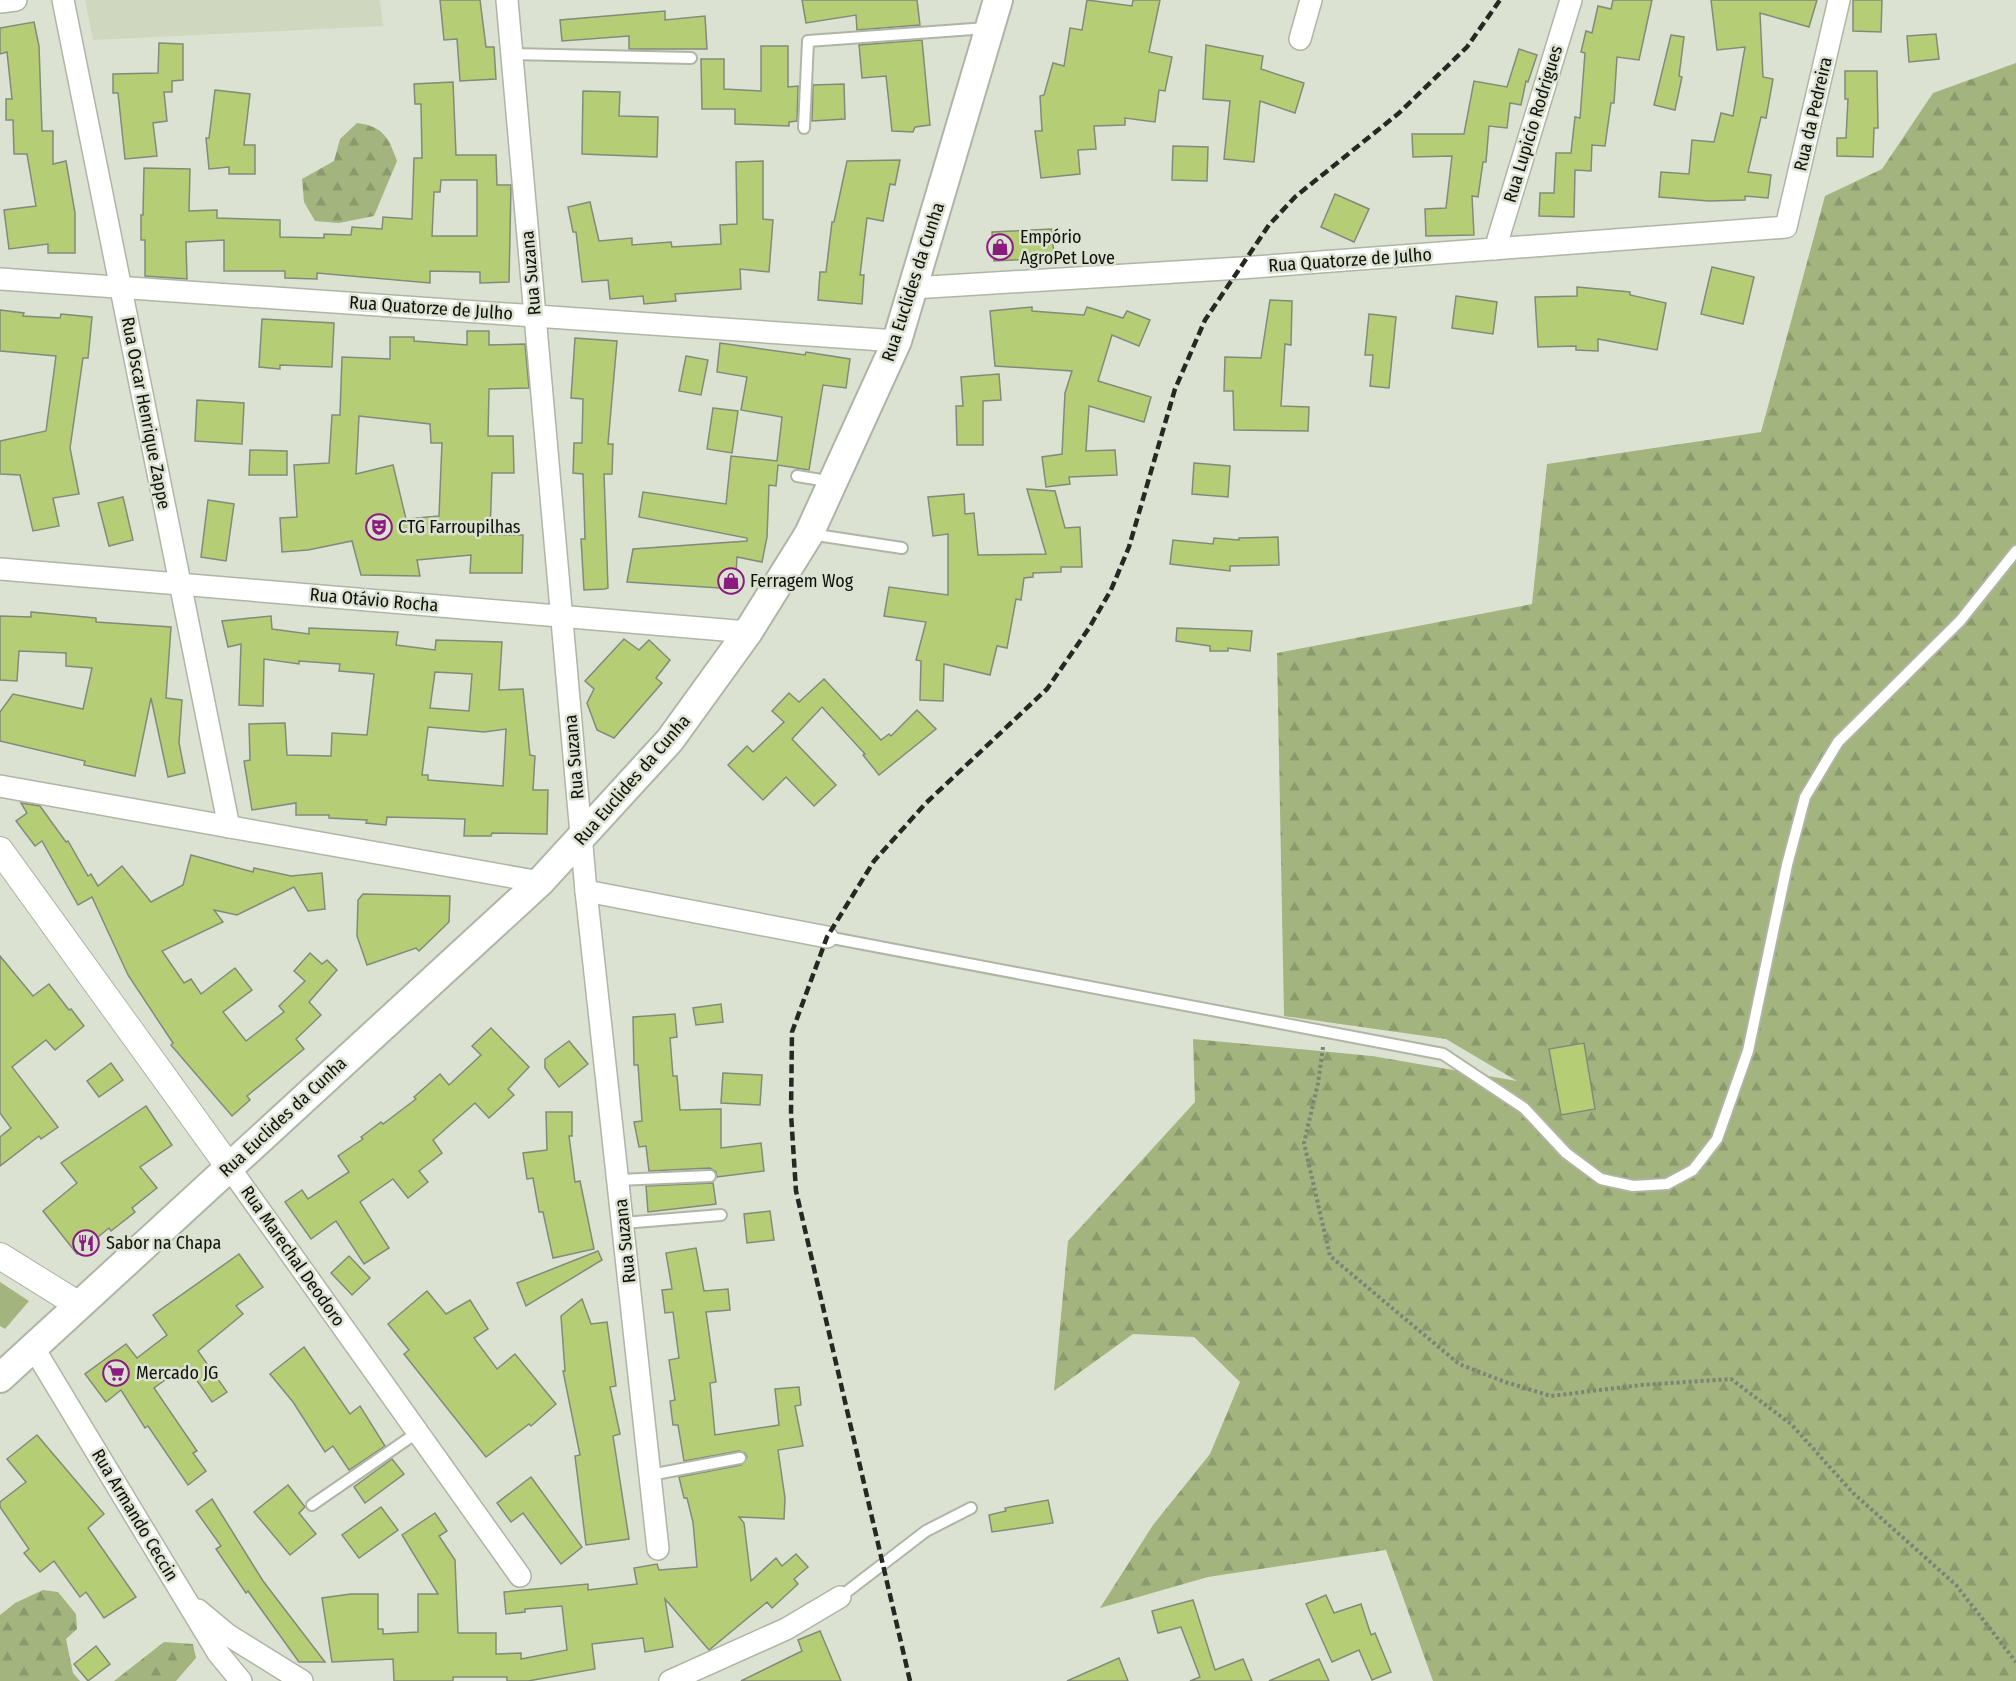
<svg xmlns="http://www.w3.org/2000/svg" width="2016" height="1681" font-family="'Fira Sans Condensed',sans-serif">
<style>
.built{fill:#cfd7bf}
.grass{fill:#a3b47e}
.forest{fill:url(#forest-firs)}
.building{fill:#b5ce76;stroke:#848a7a;stroke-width:1.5;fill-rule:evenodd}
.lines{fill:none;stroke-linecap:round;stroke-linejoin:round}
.service-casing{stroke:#afb5a4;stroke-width:14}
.minor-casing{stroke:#afb5a4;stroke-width:24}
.tertiary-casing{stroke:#afb5a4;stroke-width:28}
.secondary-casing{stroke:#afb5a4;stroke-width:32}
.path{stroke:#7e8377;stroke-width:4;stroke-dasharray:3 3;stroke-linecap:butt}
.service{stroke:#fff;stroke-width:10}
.minor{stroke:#fff;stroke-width:21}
.tertiary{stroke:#fff;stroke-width:26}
.secondary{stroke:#fff;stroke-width:28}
.rail{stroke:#262922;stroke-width:4.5;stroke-dasharray:9 4.5;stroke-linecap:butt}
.labels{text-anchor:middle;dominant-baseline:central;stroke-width:5;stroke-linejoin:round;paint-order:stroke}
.street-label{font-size:18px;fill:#0f110b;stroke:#dce2d1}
.poi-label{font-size:18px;fill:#0f110b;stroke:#dce2d1;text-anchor:start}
</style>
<defs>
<pattern id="forest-firs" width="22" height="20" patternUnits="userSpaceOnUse" patternTransform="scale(1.5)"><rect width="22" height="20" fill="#a3b47e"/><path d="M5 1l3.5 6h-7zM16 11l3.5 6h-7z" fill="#8b9a6c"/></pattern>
</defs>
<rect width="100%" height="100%" fill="#dce2d1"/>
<path class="built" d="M85,0H380L383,26L93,40Z"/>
<path class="grass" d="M0,1282L29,1301L5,1329L0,1326Z"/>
<g class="forest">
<path d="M2016,63V1681H1433L1386,1550L1208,1577L1100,1608L1153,1525L1210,1454L1240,1382L1194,1337L1133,1334L1054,1391L1068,1241L1195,1102L1193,1039L1372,1056L1517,1081L1446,1039L1284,1016L1277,653L1532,604L1547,464L1761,432L1825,196L1882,169L1933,93Z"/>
<path d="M357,123C383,126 389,138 397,161L374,216L339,223L315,221L304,202L302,179L334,161L340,139Z"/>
<path d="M43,1590L58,1592L76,1614L77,1629L66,1639L73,1673L80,1681H0V1615L15,1603Z"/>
<path d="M164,1642L193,1644L196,1658L176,1681H114Z"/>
</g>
<g class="building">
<path d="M440,0H480L486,47H494L496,79L460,81L457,39L444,40Z"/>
<path d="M802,0H917L920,25L857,30L856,15L806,23Z"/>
<path d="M1087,0L1132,6L1133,0H1160L1149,52L1172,57L1165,91L1159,90L1155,122L1125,118V125L1094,126L1096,149L1078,150L1080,174L1041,178L1035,131H1042L1040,96L1044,95L1053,63L1064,66L1070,28L1082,30Z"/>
<path d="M1613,0H1652L1639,60L1617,57L1614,103H1611L1605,146L1592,145L1591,171L1575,170L1574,217L1539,216L1540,193H1554L1556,153H1571L1575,117L1580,118L1585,53L1581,52L1586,31L1592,33L1598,6L1611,9Z"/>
<path d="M1711,0H1817L1809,27L1760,13L1763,77L1773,79L1766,118L1761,117L1748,172L1771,175L1768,198L1745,196V200L1709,201L1659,197L1661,172L1689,174L1692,140L1714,142L1721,113L1733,116L1745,47L1717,50Z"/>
<path d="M1853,0H1882L1881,32L1853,31Z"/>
<path d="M665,11V20L705,16L707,49H629V36L562,41L560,20Z"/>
<path d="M34,22L39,46L42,131H53V164L66,161L75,213V253H48V244L9,249L4,210L36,206L27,154H14L13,120H6V99H12L7,52L0,54V28Z"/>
<path d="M1936,34L1939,59L1909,62L1907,36Z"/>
<path d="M1671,35L1684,37L1679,76L1682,77L1675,110L1654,105Z"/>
<path d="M922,40L930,125L915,127L913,132L892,131L886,76L862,78L859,45Z"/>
<path d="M159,43L183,44V80L172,81V92H164L167,121L153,123L157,156L125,159L118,93H113V74L158,73Z"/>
<path d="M1206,45L1263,56L1261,69L1304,83L1295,113L1260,101L1254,162L1224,159L1230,101L1203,99Z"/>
<path d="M761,46H788V87L798,86L797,121L789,122V126L735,124V109H702L701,59H724V89L761,91Z"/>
<path d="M1519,49L1537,55L1528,82L1526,81L1521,105L1510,103L1507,128L1489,126L1486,162H1483L1478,197L1472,196L1474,235L1426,236L1425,209L1446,208L1452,156L1413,157L1412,134H1464L1474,81L1507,87Z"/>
<path d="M1845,71H1877L1878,128H1874L1873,157L1837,156V138H1846L1848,99H1845Z"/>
<path d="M453,82L456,155H496L497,185H511L509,282L480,283V272L430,271V283L317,273V279L285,278V271H224V240L186,242L187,279L145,276V240H141V215H143L144,168L190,169L189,211L217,210V218L280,220V237L324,238V234L351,235L352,227L382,229L383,217L412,219L414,158H422L421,104H415L414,84ZM441,180H477V236H432L434,192H440Z"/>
<path d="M844,84L845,119L812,121L813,85Z"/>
<path d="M215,90L250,94L244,145H255V174H229V167L209,169L206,138H209Z"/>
<path d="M583,91L620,92L619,116L658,117L657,157L582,154Z"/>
<path d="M1173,146L1208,147L1207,181L1172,180Z"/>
<path d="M900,160L895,185L890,184L883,221L867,218L860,275H864L862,304L818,300L820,272H826L832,222H834L847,161Z"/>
<path d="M763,161V219L773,220L769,272L740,269L741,289L675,294L676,301L644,304L643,296L610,299L608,280L582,282L576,232H573L568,207L590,202L599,241L632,238V245L671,242L672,247L721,244L720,225L737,224L736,162Z"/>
<path d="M1335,194L1369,209L1354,242L1321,227Z"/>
<path d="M1052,229L1054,258L994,261L992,232Z"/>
<path d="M1712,267L1754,277L1743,324L1701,314Z"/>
<path d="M1577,287L1630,292V295L1666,303L1657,350L1598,339V351L1576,350V346L1538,347L1535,297L1577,296Z"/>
<path d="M1456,296L1497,302L1493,334L1452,328Z"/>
<path d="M1270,300L1292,301L1291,345L1285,344L1281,406L1309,407L1308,431L1234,430L1233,391H1224L1225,357L1261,358Z"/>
<path d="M1032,307V311L1084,315L1087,307L1123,318L1127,311L1150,320L1139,346L1112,335L1098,381L1151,397L1144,422L1089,406L1086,451L1115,450L1117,475L1069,477L1070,484L1046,487L1042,457L1062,454L1065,393L1072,371L995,366L990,311Z"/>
<path d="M0,310L24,313L23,316L60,318L61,314L92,317L88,358H83L70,448L79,494L53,498L59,526L33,531L20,475L0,474V441L46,431L56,356L0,351Z"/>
<path d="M1369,314L1396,317L1389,388L1370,386L1373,355H1365Z"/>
<path d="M262,319L334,323L332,367L280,365V369L259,367Z"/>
<path d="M467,331H489V345L525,344L529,388L489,389L488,436H513L514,473H492L490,535H523L522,573H470L471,555L417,560L420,576L361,575L352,541L308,550L282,552L280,518L297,517L294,465L329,463L332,415H340L342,357L390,359V337H414V341L467,345ZM359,416L430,424L431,443H442L439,516L406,519L393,465L356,474Z"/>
<path d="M575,338L617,341L608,444H613L612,474H604L608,588L605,589L584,590L581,539H585L583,474L573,473L574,443H582L583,399L571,398Z"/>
<path d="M720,343L805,355L806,352L850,359L846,388L823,385L809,470L778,465L776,486L769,485L767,537L762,562L737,557L735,589L627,582L633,549L747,541V538L639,517L643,492L726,504L731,456L777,461L782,417L741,410L747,377L717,372Z"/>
<path d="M686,356L708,360L701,395L679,391Z"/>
<path d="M999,374L1001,400L983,401V445H957L956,406H963L961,377Z"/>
<path d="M197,400L244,403L242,444L195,441Z"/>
<path d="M713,408L738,411L732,453L707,449Z"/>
<path d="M250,450L287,451V475H249Z"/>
<path d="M1194,463L1230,466L1228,497L1192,494Z"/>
<path d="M1027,489L1055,491L1065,528L1080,527L1082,567H1061V572L1033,573V577L1024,578L1021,600L1016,599L1007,648L997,646L990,675L944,664L943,701L920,700L921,661L916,660L926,622L884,616L889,587L948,595V534L933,536L928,497L964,494L965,514L974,513L978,555L1046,554Z"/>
<path d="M123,497L133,540L109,546L98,503Z"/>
<path d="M208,500L234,504L226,561L201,557Z"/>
<path d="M1278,537L1279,565L1230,566V571L1170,564L1173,540L1213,544L1214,538L1239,540V538Z"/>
<path d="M31,612L96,618V622L171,627L166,698L182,700L179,743L185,773L168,777L151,698L135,776L84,765L85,761L0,741V712L13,694L83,709L92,668L66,666V653L19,651L17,681L0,680V616L31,617Z"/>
<path d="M271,616L272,629L309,634V628L398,632L396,645L435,650L436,640L502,642L499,690L523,689L530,755L535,756L533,790H548L547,834L492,833L491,836H464L465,819L387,817L386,825L366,823L367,820L329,818V815H296V803L252,810L244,761L250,760L249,724L285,723L287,755L331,756L332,733L367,735L374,674L339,671L340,664L299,661V664L264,659L263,706L239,705L241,644L228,647L222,621ZM435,672L472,674L469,711L430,708ZM428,727L484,732L506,729L503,786L428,780V775H422Z"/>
<path d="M1177,628L1252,631L1250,651L1228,648V651H1210V646L1176,641Z"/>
<path d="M624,639L639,650L649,640L670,660L656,678L662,683L614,738L597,730L587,703L594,689L585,681Z"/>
<path d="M824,679L881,740L889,734L891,736L917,710L936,729L879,775L863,755L865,754L822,707L792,739L836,785L814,806L786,777L763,800L728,765L747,746L753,752L784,722L772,711L789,693L799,702Z"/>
<path d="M21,803L40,806L66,842L68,841L88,876L91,874L98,886L122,866L151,902L183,885L191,855L253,872L254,868L291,876L322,873L325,909L308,911L294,887L237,915L214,910L223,922L162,951L184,983L191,979L201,994L235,968L252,990L223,1012L246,1041L284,1012L279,1006L305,981L294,971L310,953L322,964L327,960L337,970L309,1002L321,1015L296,1039L304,1049L247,1096L250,1100L232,1116L171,1045L173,1043L128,975L92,897L78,905L42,841L35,846L16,821L27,813Z"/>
<path d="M363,894L450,896L449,922L419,951L416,948L367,965L357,936L358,900Z"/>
<path d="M0,956L33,996L49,984L69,1010L71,1009L84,1026L55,1050L46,1040L12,1067L58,1127L41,1139L39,1136L0,1166V1137L11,1128L0,1113Z"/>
<path d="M721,1004L723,1022L696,1025L693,1008Z"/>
<path d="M675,1014L677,1037L670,1038L673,1076H677L680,1110L721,1109V1148L761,1143L764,1171L717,1177L716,1172L710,1168L649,1171L646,1146L639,1147L634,1122L642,1121L638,1065H634L633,1017Z"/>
<path d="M491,1028L529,1067L508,1089L514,1095L489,1118L475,1103L433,1140L442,1153L419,1171L428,1182L408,1198L393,1179L360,1202L389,1248L364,1264L336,1221L311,1239L285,1202L302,1190L308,1199L349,1172L338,1156L363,1139L361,1137L381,1122L383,1124L416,1099L414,1097L440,1074L449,1085L481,1055L472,1046Z"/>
<path d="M569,1041L588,1064L559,1087L545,1068V1059Z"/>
<path d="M1584,1043L1595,1109L1561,1115L1549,1049Z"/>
<path d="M111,1063L123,1080L99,1097L87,1081Z"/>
<path d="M723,1073L762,1075L760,1105L721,1103Z"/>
<path d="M146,1106L172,1145L140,1167L157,1188L132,1208L135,1212L111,1231L109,1228L77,1254L43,1211L77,1183L61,1163Z"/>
<path d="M546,1112H572V1136H569L575,1182L580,1181L594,1249L553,1258L543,1212H539L533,1178L527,1179L523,1153L547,1150Z"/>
<path d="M713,1183L716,1204L648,1212L646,1186Z"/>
<path d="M770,1211L774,1240L747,1243L744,1214Z"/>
<path d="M696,1248L704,1291L728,1289L730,1310L706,1312L716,1382L710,1383L715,1435L779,1425L775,1389L799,1387L801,1405L795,1406L803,1446L778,1450L785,1498L784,1519L739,1517L744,1523L751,1581L776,1558L782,1566L796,1554L808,1567L794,1579L798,1584L772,1608L767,1602L709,1650L665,1599L673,1647L645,1652L643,1638L592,1644L595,1669L528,1681H507V1677H453V1681H394L393,1659L332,1662L322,1598L351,1594H378V1629H383V1634L418,1632V1594H438L402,1535L435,1513L447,1531L439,1536L455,1560L458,1633H496V1654L521,1653V1659L567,1650L562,1606L525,1609V1612L506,1614L504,1592L588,1584V1590L637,1584L634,1568L657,1564L659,1570L697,1567L693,1522L687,1498H684L679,1477L741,1465L747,1457L745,1453L739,1451L684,1461L678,1425H673L670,1401L675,1400L669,1360L679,1358L673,1312L665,1313L662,1290L672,1289L666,1253Z"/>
<path d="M598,1251L602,1260L526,1306L517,1283Z"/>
<path d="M239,1254L263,1287L236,1306L243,1314L198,1351L227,1392L212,1402L186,1365L154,1388L197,1451L193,1453L206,1471L188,1485L148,1426L145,1428L121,1390L106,1402L85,1374L126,1344L137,1358L167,1335L153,1315Z"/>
<path d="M349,1256L370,1278L352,1295L331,1273Z"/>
<path d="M427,1291L446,1314L470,1300L488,1329L474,1338L497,1369L515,1354L556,1404L531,1426L529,1424L486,1457L404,1354L409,1350L388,1324Z"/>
<path d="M582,1299L591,1324L607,1322L616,1386L610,1387L620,1434L613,1436L629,1539L586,1545L575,1456L580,1455L563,1371H565L561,1316Z"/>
<path d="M304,1347L350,1414L360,1406L385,1446L349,1470L333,1446L325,1452L293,1402L270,1374Z"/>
<path d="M37,1435L104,1514L88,1528L136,1597L104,1618L86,1592L80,1597L54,1561L40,1572L24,1553L29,1549L0,1507V1502L26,1482L7,1459Z"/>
<path d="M392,1459L404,1474L365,1503L354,1487Z"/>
<path d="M531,1477L582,1547L561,1564L523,1513L511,1522L497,1503Z"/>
<path d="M288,1485L305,1507L299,1513L316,1534L290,1555L254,1512Z"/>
<path d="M212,1499L263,1581L325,1662H299L248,1591L246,1593L216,1549L221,1546L196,1511Z"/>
<path d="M1048,1500L1053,1523L992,1532L989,1515L1006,1511L1005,1508Z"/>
<path d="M381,1507L398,1530L359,1558L342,1535Z"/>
<path d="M1326,1595L1334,1613L1361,1604L1371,1635L1375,1633L1391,1672L1372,1680L1359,1650L1332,1662L1306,1604Z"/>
<path d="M1193,1600L1215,1670L1243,1659L1252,1681H1190L1200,1677L1181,1627L1158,1633L1152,1611Z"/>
<path d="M820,1631L841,1681H741L802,1651L798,1640Z"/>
<path d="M96,1646L110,1664L88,1681L74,1664Z"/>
<path d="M1119,1658L1128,1681H1067Z"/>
<path d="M1319,1659L1329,1681H1269Z"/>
</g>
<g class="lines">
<g class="service-casing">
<g id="service">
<path d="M512,54L691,58"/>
<path d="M804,128L808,41L987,28"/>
<path d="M797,476L833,482"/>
<path d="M810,534L902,548"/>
<path d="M827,937L1443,1054L1524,1108L1566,1153L1601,1179L1633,1186L1667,1184L1693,1170L1717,1139L1748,1051L1787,865L1805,797L1838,742L1960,621L2016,551"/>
<path d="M618,1180L710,1176"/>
<path d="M623,1223L721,1215"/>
<path d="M650,1475L740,1458"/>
<path d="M312,1505L418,1432"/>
<path d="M840,1597L926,1531L971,1508"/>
</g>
</g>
<g class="minor-casing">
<g id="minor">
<path d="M63,0L229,827"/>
<path d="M507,0L586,891L658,1549"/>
<path d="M0,2L16,0"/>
<path d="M1300,39L1311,0"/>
<path d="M1495,249L1571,0"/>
<path d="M0,279L897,341"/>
<path d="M913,288L1241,268L1786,227L1839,0"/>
<path d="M0,569L748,632"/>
<path d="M0,786L540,882"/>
<path d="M586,891L827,937"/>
<path d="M229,1167L520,1576"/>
<path d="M33,1347L218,1653L241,1681"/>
<path d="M198,1610L228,1635L302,1681"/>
<path d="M670,1681L786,1629L840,1597"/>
</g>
</g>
<g class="tertiary-casing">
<g id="tertiary">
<path d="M0,850L229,1167"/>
<path d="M0,1256L79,1305"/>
</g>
</g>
<g class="secondary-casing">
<path id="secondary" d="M0,1378L540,882L670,740L748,632L809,534L897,341L998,0"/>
</g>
<path class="path" d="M1323,1047L1318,1083L1304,1143L1330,1256L1459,1364L1505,1382L1551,1396L1641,1385L1731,1379L1791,1424L1853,1493L1956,1585L2016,1662"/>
<use href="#service" class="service"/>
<use href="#minor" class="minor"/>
<use href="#tertiary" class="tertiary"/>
<use href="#secondary" class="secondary"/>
<path class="rail" d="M910,1681L796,1191L791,1114L792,1032L827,937L874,861L926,803L1047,689L1089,628L1111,590L1129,547L1175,389L1205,320L1269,225L1295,197L1399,113L1467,47L1500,0"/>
</g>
<defs>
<g id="shop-ring" transform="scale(1.35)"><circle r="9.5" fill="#dce2d1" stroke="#8a1c80" stroke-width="1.5"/><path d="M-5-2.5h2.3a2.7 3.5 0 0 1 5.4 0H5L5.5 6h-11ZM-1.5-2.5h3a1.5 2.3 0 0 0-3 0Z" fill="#8a1c80"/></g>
<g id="theatre-ring" transform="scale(1.35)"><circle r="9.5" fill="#dce2d1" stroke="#8a1c80" stroke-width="1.5"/><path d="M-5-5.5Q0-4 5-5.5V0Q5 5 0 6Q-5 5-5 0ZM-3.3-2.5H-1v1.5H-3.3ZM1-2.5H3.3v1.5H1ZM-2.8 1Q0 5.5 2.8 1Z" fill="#8a1c80"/></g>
<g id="restaurant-ring" transform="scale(1.35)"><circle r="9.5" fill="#dce2d1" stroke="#8a1c80" stroke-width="1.5"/><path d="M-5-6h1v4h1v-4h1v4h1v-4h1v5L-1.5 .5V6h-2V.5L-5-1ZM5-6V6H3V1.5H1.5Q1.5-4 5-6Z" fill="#8a1c80"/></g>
<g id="supermarket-ring" transform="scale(1.35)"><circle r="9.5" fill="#dce2d1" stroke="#8a1c80" stroke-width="1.5"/><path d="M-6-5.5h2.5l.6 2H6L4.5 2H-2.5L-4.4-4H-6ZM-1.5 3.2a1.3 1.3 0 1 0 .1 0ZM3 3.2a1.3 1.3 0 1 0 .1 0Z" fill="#8a1c80"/></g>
</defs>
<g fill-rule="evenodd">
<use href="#shop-ring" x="1000" y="247"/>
<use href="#theatre-ring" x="379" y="527"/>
<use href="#shop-ring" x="731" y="581"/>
<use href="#restaurant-ring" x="86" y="1243"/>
<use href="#supermarket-ring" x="116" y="1373"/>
</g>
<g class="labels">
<g class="street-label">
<text transform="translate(1813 114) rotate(-77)">Rua da Pedreira</text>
<text transform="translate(1533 124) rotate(-73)">Rua Lupicio Rodrigues</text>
<text transform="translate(1350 260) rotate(-4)">Rua Quatorze de Julho</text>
<text transform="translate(531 273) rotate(-95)">Rua Suzana</text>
<text transform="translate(913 282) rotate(-72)">Rua Euclides da Cunha</text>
<text transform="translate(431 308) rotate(4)">Rua Quatorze de Julho</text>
<text transform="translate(146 413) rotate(79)">Rua Oscar Henrique Zappe</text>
<text transform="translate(374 600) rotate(5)">Rua Otávio Rocha</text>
<text transform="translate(574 757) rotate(-95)">Rua Suzana</text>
<text transform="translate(632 780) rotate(-49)">Rua Euclides da Cunha</text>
<text transform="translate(283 1117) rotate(-43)">Rua Euclides da Cunha</text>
<text transform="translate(625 1241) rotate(-96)">Rua Suzana</text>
<text transform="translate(293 1256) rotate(55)">Rua Marechal Deodoro</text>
<text transform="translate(135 1515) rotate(59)">Rua Armando Ceccin</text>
</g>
<g class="poi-label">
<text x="1020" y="237">Empório<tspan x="1020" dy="21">AgroPet Love</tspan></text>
<text x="398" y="527">CTG Farroupilhas</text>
<text x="750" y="581">Ferragem Wog</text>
<text x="106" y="1243">Sabor na Chapa</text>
<text x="136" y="1373">Mercado JG</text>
</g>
</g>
</svg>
